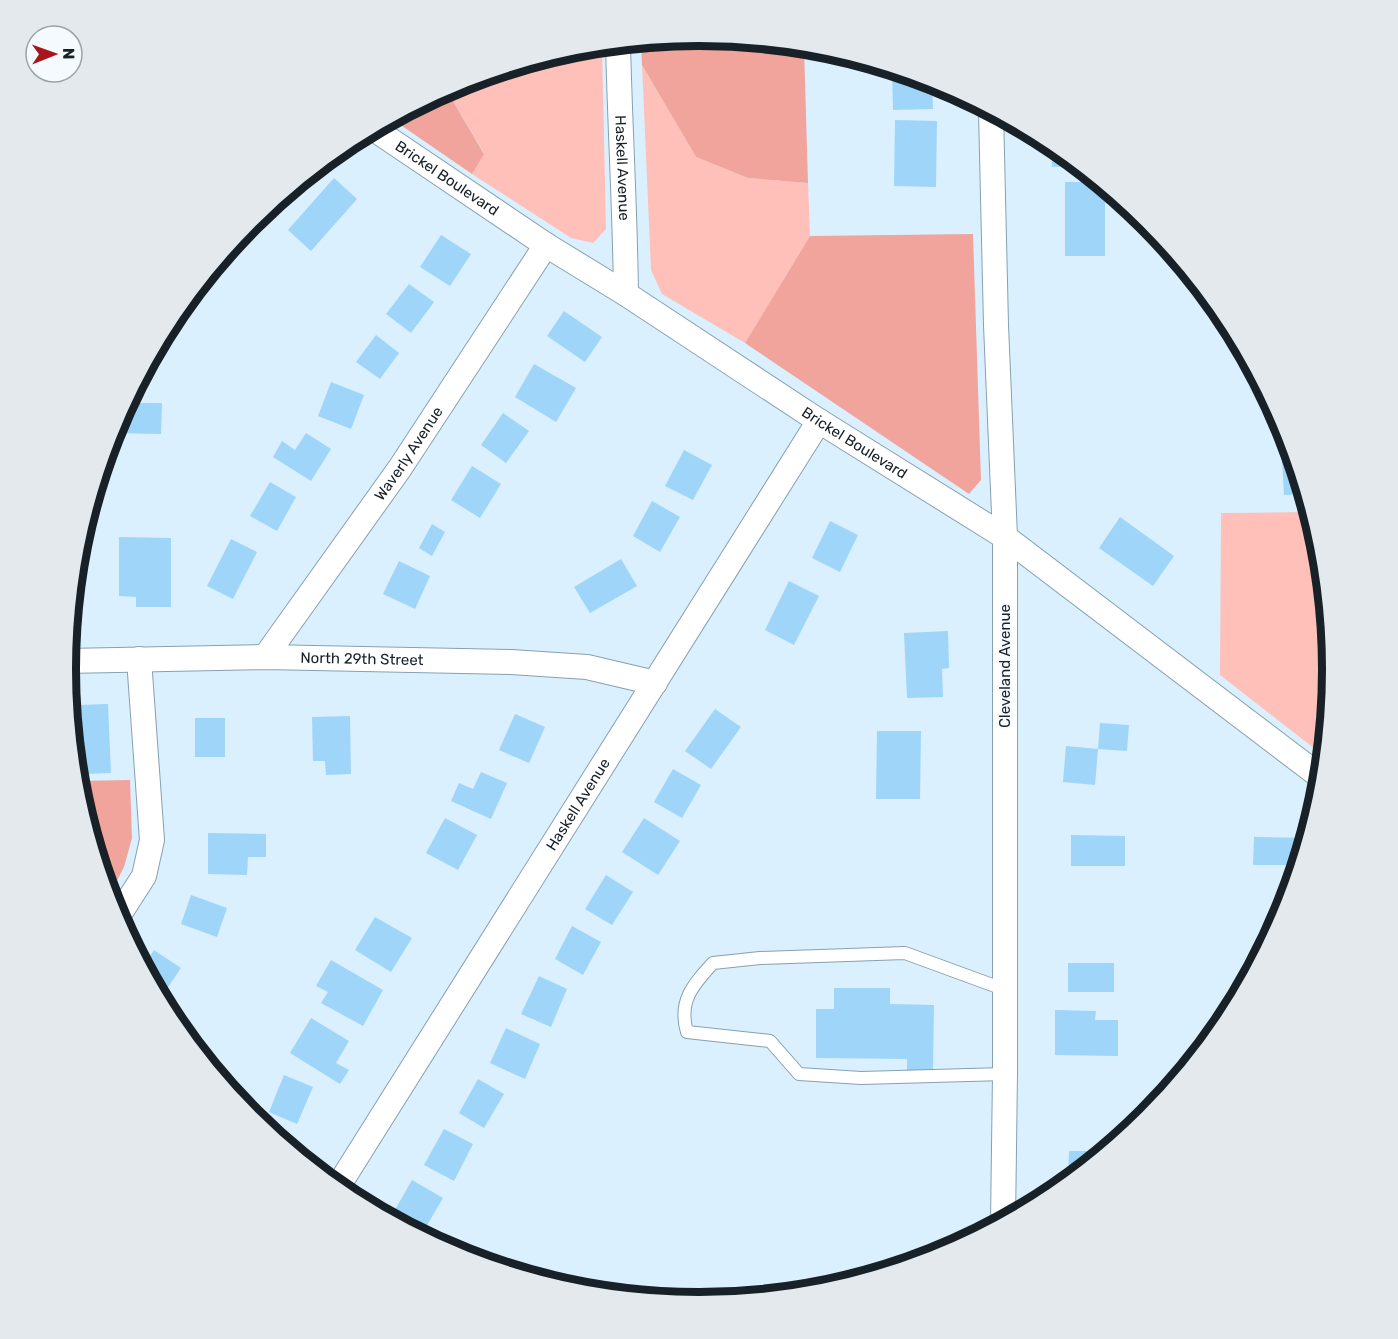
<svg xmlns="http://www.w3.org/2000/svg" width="1398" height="1339" font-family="Rubik,sans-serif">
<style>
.green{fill:#fec0b8}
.forest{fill:#f1a49c}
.building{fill:#9ed5f8}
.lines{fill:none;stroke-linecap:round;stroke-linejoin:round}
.service-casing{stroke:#87a0b0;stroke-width:14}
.minor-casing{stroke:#87a0b0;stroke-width:26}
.service{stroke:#fff;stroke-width:12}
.minor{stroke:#fff;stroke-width:24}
.labels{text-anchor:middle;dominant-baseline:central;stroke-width:5;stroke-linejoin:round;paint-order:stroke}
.street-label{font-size:15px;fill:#172127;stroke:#f5fafe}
.rim{fill:none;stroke:#172127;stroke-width:8}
</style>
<rect width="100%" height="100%" fill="#dbf0fe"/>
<g class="green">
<path d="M602,46L606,229L593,243L571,238L472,174L484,153L454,103L452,87L576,48Z"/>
<path d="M642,65L696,157L748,178L808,183L810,236L745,343L662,294L651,270Z"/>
<path d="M1310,512L1320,546L1332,670L1324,756L1220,675L1221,513Z"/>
</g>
<g class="forest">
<path d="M699,36L804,46L808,183L748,178L696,157L642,65L641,42Z"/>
<path d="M452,87L454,103L484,154L472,174L392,119Z"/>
<path d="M973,234L981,480L969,494L745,343L810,236Z"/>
<path d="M130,780L132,838L124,867L109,896L78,793L76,781Z"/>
</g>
<g class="building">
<path d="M892,69L932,81L933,109L893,110Z"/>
<path d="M895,120L937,121L936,187L894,186Z"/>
<path d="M1051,143L1066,155L1080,166L1052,167Z"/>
<path d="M334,178L357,199L311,251L288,230Z"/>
<path d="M1065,182H1099L1105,187V256H1065Z"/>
<path d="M441,235L471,254L450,286L420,267Z"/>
<path d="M409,284L434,302L411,333L386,314Z"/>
<path d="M564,311L602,337L585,362L547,336Z"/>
<path d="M376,335L399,353L380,379L356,362Z"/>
<path d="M534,364L576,388L556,422L515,397Z"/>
<path d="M331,382L364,395L351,429L318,416Z"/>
<path d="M126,403H162L161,434L112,433Z"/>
<path d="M503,413L529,431L506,463L481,445Z"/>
<path d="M306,433L331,449L311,481L273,457L282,441L295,450Z"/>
<path d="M1281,441H1288L1305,494L1284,495Z"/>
<path d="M684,450L712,465L693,500L665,486Z"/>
<path d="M472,466L501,484L480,518L451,500Z"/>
<path d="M270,482L296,497L277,531L250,516Z"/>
<path d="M652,501L680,517L660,552L633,536Z"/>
<path d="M1120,517L1174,556L1153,586L1099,548Z"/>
<path d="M830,521L858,535L840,572L812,558Z"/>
<path d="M432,524L445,532L432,556L419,548Z"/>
<path d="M119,537L171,538V607H136V597L119,596Z"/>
<path d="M231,539L257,552L233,599L207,586Z"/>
<path d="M77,552H83V607H72Z"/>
<path d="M621,559L637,586L590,613L574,587Z"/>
<path d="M399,561L430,576L415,609L383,594Z"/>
<path d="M789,581L819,596L794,645L765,630Z"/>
<path d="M948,631L949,668L942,669L943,697L907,698L904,633Z"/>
<path d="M108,704L111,773L82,774L79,705Z"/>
<path d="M715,709L741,727L711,769L685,751Z"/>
<path d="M515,714L545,727L529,763L499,750Z"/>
<path d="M350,716L351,774L326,775L325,761H313L312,717Z"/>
<rect x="195" y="718" width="30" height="39"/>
<path d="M1100,723L1129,725L1127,751L1098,749Z"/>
<path d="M877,731H921L920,799H876Z"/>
<path d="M1066,746L1098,749L1095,785L1063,782Z"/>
<path d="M673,769L701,785L682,818L654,802Z"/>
<path d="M481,772L507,783L491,819L451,801L459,783L473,789Z"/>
<path d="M445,818L477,835L458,870L426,853Z"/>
<path d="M644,818L680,841L658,875L622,852Z"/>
<path d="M208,833L266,834V857H248L247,875L208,874Z"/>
<path d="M1071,835L1125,836V866H1071Z"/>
<path d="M1254,837L1307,838L1298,865H1253Z"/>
<path d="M606,875L633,892L612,925L585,909Z"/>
<path d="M191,895L227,908L217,937L181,924Z"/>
<path d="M375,917L412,938L391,972L355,950Z"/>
<path d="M572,926L601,942L583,975L555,959Z"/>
<path d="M154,950L181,968L160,999L143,967Z"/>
<path d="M331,960L383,990L363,1026L321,1003L328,992L316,986Z"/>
<rect x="1068" y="963" width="46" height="29"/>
<path d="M539,976L567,989L551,1027L521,1014Z"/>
<path d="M834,988H890V1004L934,1005L933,1072L907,1071V1059L816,1058V1009H834Z"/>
<path d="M1055,1010L1096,1011L1095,1020H1118V1056L1055,1055Z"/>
<path d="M311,1018L349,1041L336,1063L349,1070L340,1084L290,1053Z"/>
<path d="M506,1028L540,1044L525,1079L490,1063Z"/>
<path d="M284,1075L313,1087L297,1124L269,1112Z"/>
<path d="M478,1079L504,1094L484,1128L459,1113Z"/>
<path d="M444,1129L473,1144L454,1181L424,1165Z"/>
<path d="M270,1132L283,1138L281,1142L270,1133Z"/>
<path d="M1069,1151H1101V1155L1071,1180H1068Z"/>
<path d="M412,1180L443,1198L423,1232L392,1215Z"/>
</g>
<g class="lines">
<g class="service-casing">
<path id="service" d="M1005,1074L861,1078L799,1074L770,1041L687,1032C678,1001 693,985 713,963L760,958L905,953L995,986H1006"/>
</g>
<g class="minor-casing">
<g id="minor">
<path id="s1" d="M618,44C620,127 625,210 626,294"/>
<path d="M991,111L996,325L1005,537V1074L1003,1222"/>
<path id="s2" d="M374,129L546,245L626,294L819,421L1005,537L1322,778"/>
<path id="s3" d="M265,657L400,468L546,245"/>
<path id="s4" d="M66,661L265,657L511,662L587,667L655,683"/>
<path d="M117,918L144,876L152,840L139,659"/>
<path id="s5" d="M337,1188L819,421"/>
</g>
</g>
<use href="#service" class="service"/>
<use href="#minor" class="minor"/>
</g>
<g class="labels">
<g class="street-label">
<text stroke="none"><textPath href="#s1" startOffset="124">Haskell Avenue</textPath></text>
<text stroke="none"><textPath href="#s2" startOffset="88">Brickel Boulevard</textPath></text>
<text stroke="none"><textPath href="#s2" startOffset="574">Brickel Boulevard</textPath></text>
<text stroke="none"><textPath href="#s3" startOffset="249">Waverly Avenue</textPath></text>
<text stroke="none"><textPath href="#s4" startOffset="296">North 29th Street</textPath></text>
<text transform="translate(1005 666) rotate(-90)">Cleveland Avenue</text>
<text stroke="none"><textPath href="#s5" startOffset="453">Haskell Avenue</textPath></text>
</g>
</g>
<path d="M0 0H1398V1339H0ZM76 669a623 623 0 1 1 1246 0a623 623 0 1 1-1246 0Z" fill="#e3e9ed" fill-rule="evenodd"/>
<path class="rim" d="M76 669a623 623 0 1 1 1246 0a623 623 0 1 1-1246 0Z"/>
<g transform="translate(54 54) rotate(89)"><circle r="28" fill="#f5fafe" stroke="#9ca3a8" stroke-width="1.5"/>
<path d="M0-4.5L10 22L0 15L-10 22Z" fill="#a9151c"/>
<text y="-9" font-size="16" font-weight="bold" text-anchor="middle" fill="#172127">N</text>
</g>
</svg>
